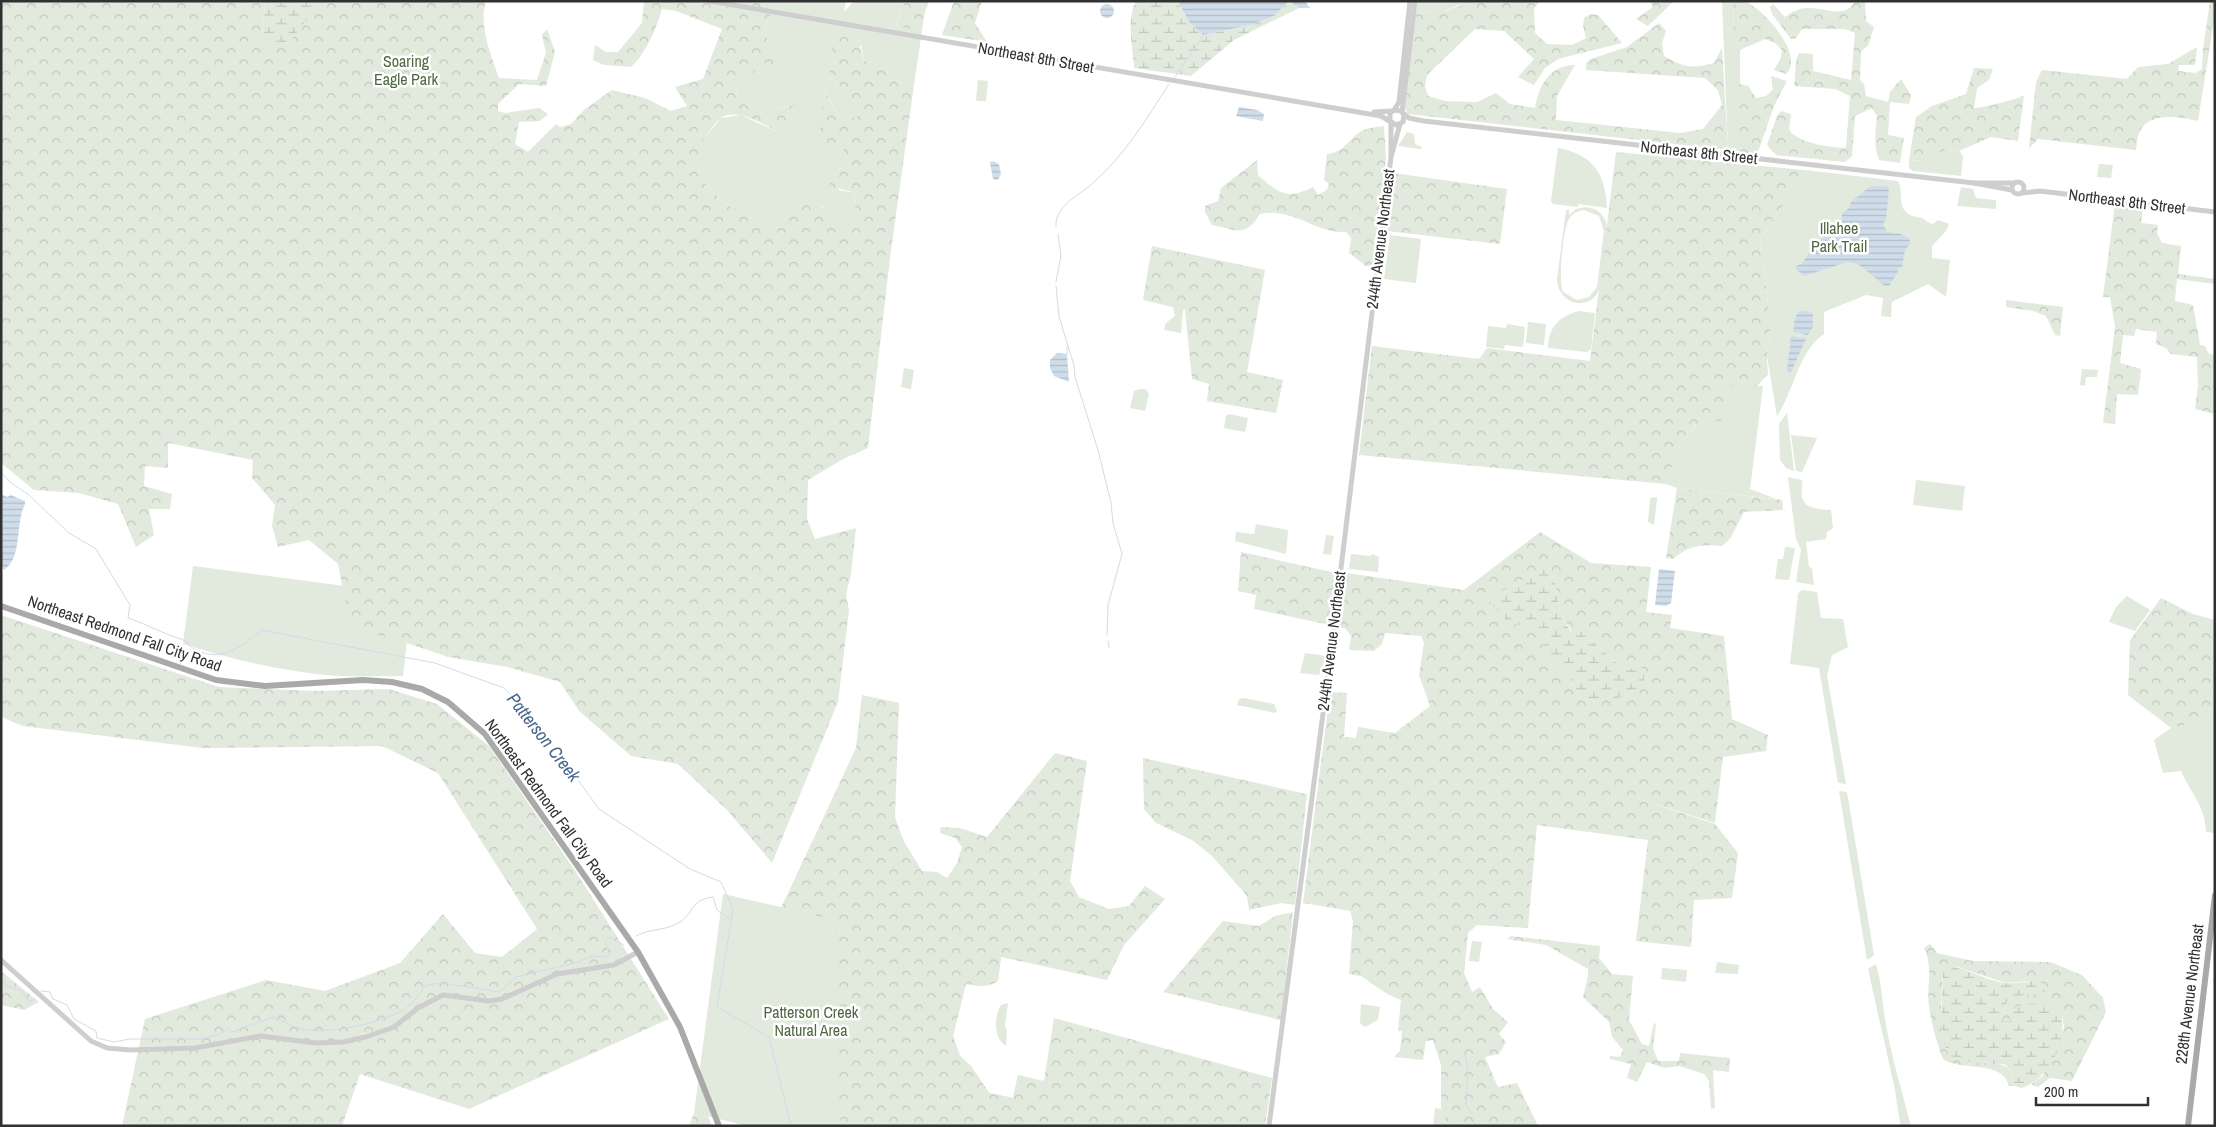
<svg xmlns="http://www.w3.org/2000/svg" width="2216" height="1127" font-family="'Archivo Narrow',sans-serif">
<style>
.green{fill:#e2e9dd;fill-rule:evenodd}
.forest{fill:url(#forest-crowns);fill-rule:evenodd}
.wetland{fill:url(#wetland-marsh)}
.water{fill:url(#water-rules)}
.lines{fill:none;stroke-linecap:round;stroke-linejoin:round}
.stream{stroke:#cfdce9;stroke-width:1}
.minor{stroke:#cecece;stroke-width:5}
.major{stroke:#a9a9a9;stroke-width:6}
.labels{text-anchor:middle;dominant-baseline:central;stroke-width:5;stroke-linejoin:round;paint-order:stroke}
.street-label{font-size:16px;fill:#313131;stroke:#fff}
.park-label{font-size:16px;fill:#4f6842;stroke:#fff}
.water-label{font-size:18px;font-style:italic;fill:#47688a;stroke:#fff}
</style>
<defs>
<pattern id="forest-crowns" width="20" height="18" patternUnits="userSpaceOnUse" patternTransform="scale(1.25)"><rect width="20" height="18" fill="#e2e9dd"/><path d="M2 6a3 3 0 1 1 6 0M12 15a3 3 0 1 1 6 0" fill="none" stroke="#c2c8be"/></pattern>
<pattern id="wetland-marsh" width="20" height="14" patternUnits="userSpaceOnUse" patternTransform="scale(1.25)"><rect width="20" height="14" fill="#e2e9dd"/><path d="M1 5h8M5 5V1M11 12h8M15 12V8" fill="none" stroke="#c2c8be"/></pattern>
<pattern id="water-rules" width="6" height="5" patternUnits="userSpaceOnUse" patternTransform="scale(1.25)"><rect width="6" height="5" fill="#cfdce9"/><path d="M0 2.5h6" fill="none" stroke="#b2bdc8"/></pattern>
</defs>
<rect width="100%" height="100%" fill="#fff"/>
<g class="green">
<path d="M776,1H846L844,12L854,1H905L896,25L922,31L914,85L898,82L880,66L864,60L861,45L829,76L858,104L860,112L856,118L840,119L825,90V145L844,149V166L831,176L839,190L856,193C855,207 857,220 842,225L829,218L822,206L795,207L777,228L725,204L701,179V143L721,118L741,115L784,135L786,124L804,117L794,105C775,110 745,115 736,93L739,85L765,63L788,73L791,66L771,56L765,29Z"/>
<path d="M1418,1H1462L1461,4L1440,13L1416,12Z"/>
<path d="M1722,1H1734L1733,33L1740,50V153L1728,150Z"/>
<path d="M595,45L606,52L604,65L593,60Z"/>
<path d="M978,80L988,81L986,101H976Z"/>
<path d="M1407,132L1414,134L1415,144L1422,147L1421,149L1398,146Z"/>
<path d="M1558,148C1593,154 1606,175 1607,208L1578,204V207L1553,204L1551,201Z"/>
<path d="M1945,150L1959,151L1963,156L1961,176L1913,171L1909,168V160L1923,161Z"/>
<path d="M2099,164L2113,165L2111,178L2097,177Z"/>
<path d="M1814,171L1898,181C1905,193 1895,206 1910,215C1914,217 1918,217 1922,218C1927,221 1927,223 1933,224L1938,220L1949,224L1946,231L1932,246V258L1950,260L1946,297L1928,284L1892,302L1891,317L1881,316L1883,298L1866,295L1824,312V334C1798,351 1794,392 1777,416L1767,356L1771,326L1760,239L1790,195Z"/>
<path d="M1961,187L1973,189L1976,198L1996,200V209L1957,206Z"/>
<path d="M1586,207C1595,208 1603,213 1606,222C1609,232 1603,285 1597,294C1583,313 1557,300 1557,279L1566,210H1569V215L1576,209ZM1584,210L1599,216L1604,231L1597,287L1589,297L1577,300L1563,292C1558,281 1563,232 1568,221C1571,214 1577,211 1584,210Z"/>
<path d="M1390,235L1421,239L1416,283L1384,279Z"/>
<path d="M1173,307L1183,309L1181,333L1164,330L1166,323L1175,316Z"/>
<path d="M1579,311L1595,313L1591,349L1587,352L1548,348C1548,327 1560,316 1579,311Z"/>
<path d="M1528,322L1546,324L1544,345L1526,343Z"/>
<path d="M1507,324L1525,327L1523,347L1505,345L1504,349L1486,347L1488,326L1506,328Z"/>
<path d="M904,368L914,370L911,389L901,387Z"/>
<path d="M2082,369L2098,370L2097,377H2086L2085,386L2080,385Z"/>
<path d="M1726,386H1763L1750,489L1776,499L1677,488L1665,484L1681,444Z"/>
<path d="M1139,389H1146L1149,394L1145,411L1130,408L1134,391Z"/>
<path d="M1787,413L1794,471L1786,468L1780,460L1779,424Z"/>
<path d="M1229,414L1248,418L1245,432L1224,428L1226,416Z"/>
<path d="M1791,435L1817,438L1802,472L1796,471Z"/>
<path d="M1788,477L1802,480C1803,485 1801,491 1802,497C1805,510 1821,509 1831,510L1833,528L1827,532L1826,539L1806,542L1809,567L1812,568L1814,585L1796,582L1801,549L1796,539Z"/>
<path d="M1916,480L1965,486L1962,511L1913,505Z"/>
<path d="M1657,497V500L1654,525L1648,522L1650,498Z"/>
<path d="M1256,524L1288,530L1286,554L1235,541L1236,532L1254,534Z"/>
<path d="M1326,535L1334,536L1331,555L1323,554Z"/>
<path d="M1785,547L1795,548L1789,580L1775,579L1778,559H1783Z"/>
<path d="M1351,554L1371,556L1372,554L1379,557L1378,572L1349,569Z"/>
<path d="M193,566L412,595L403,676C381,676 359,677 337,676C284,672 234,660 183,644Z"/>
<path d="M1802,590L1817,592L1821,618L1843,619L1848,647L1832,655L1827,675L1846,784L1838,783L1819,668L1790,664L1798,594Z"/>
<path d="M2127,596L2150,610L2135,631L2109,622L2116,607Z"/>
<path d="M1305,653L1326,656L1319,675L1300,673Z"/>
<path d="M1243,698L1274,704L1277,711L1275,713L1237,705L1239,699Z"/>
<path d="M2215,713V833L2206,832C2205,805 2191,794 2181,771L2163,773L2154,740L2171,728L2199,722Z"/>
<path d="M1839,791L1847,792L1874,955L1867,960Z"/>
<path d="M723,894L1001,957L998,981C987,988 977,986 966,984L953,1036L960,1056L971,1066L989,1093L1013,1098L1018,1075L1039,1126H748L694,1113Z"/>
<path d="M1472,941L1482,942L1479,962L1469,961Z"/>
<path d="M1717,962L1739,965L1738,974L1715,973Z"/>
<path d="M1876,964C1882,984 1882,1004 1886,1025C1892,1059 1902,1092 1911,1126H1900V1123L1895,1090L1868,969Z"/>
<path d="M1662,968L1687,970L1686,982L1661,979Z"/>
<path d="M1008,1003L1005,1025L1007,1031L1006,1046C993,1038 994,1017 1001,1005Z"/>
<path d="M1361,1004L1380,1007L1378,1020L1365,1027L1360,1023Z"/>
<path d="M1435,1108L1441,1109L1449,1126H1433Z"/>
</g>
<g class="forest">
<path d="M1,1H265L262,41L311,14L317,1H486C478,25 491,55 499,78L537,80L546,53L542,35L547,29L555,52L546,86L519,84L498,104V111L505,113L539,108L548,114L540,121L519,122L515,144L528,152L556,124L560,127L571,124L585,109L612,90L645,98L671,111L687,106L675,87L703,79L722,29L676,11L662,9C657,27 645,55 631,67L604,65L606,52H618L642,23L644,1H776L765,29L771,56L791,66L792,71L788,73L765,63L739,85L736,93C745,115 776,110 794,105L798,109H805L808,113L796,122L786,124L784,135C769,128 738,106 721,118C713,124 707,136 701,143V179L725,204L777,228L795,207L811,194C822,206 827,217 842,224C857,220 855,207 856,193L830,186L831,176L844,166V150L825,145L819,140L824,89L840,119L856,118L860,112L858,104L829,76L834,36L857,38L864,60L880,66L898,82L914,85L891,250L868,448L845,458L808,480L807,519L815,539L856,528L851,574L846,595L849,610L838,702L772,863L727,810L678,764L631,756L579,711L560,682L507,667L448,657L395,639L351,629L338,564L309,540L278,547L272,526L275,505L252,478L253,460L168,443V468L145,466L144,486L172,494L170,509H149L154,535L136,547L118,504L79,493L34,490L1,463Z"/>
<path d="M905,1H929L924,15L922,31L896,26Z"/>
<path d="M954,1H982L975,23L987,42L942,35Z"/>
<path d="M1462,1H1540L1534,8L1535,33L1547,44L1572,45L1586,38L1583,26L1584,18L1590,14L1598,15L1622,43L1558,59L1545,68L1534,85L1518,77L1534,59L1504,31L1475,29L1427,75L1425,86L1428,96L1445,101L1477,102L1496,93L1510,104L1535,108C1539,85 1550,65 1575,65L1557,96L1556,120L1680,133L1703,129L1722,105L1718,90L1705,78L1586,70V63L1591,59L1627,47L1659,23L1666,31L1662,43L1664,56C1685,68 1691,69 1714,63L1722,48L1728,150L1408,114L1405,109V100L1416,12L1440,13L1461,5Z"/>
<path d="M1650,1H1674L1648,26L1636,19L1653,7Z"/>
<path d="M1734,1C1740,1 1745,1 1750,4C1766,13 1805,56 1786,74L1774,70L1781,58L1782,50L1775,43L1765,39L1740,50L1733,33Z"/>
<path d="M1855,1H1865L1866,21L1874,27L1868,46L1861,51L1860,80L1864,84L1866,96L1888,102L1890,92L1901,79L1911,95L1909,104L1890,102L1888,135L1904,138L1900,163L1879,160C1873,146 1876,129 1877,116L1872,108L1855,116L1852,156L1845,162L1776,155L1767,145L1777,116L1781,111L1791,114L1789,130C1800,144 1829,147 1846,148L1850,96L1835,89L1794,86C1796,76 1794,62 1799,53L1813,54V71L1851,80L1855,33L1845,29H1802L1796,38L1791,39L1772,14L1770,7L1773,4L1785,17C1792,12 1799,8 1807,8C1824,7 1846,20 1855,1Z"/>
<path d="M2210,1H2215V14L2198,121C2182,117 2150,111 2140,131C2137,136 2137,145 2136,150L2038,139L2029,148L2036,82L2042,70L2127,79L2138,67L2168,64L2197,47L2195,65H2179L2178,71L2196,73L2202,69L2203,49Z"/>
<path d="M1974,68L1993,69L1989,80L1977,88L1974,108C1983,108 2019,99 2024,95L2018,141L1991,137L1959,151L1945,150L1923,161L1909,160L1916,117L1932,106L1966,94Z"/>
<path d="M1771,76L1787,81L1774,106L1757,155L1740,153L1739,84L1748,86L1756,98L1766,96L1773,89Z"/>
<path d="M1384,126L1386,158L1373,267L1366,266L1349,253L1351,238L1346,232C1317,234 1292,207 1260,214C1245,238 1237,230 1212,225L1205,212V206L1218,201L1221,188L1257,160L1258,175C1279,194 1287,200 1313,187L1318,195L1327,190L1329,184L1324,180L1327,154C1343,153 1348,140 1360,132C1366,128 1377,127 1384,126Z"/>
<path d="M1616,152L1814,171L1790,195L1760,239L1771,326L1767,356L1768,374L1757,386H1726V420L1696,424L1681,444L1665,484L1359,455L1372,346L1479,359L1487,348L1590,361Z"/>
<path d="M1393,173L1507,189L1500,244L1387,231Z"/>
<path d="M2115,203L2143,206L2141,223L2158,225L2157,233L2162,243L2181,246L2178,274L2215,279V284L2177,279L2175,301L2193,305L2200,345L2205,346L2209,354L2215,355V414L2195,409L2198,385L2197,357L2171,354L2166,348L2156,344L2157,332L2136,329L2134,336L2123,335L2120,363L2141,369L2138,395L2117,394L2115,424L2103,423L2115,327L2110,297H2103Z"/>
<path d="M1152,246L1265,270L1247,372L1283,380L1276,413L1207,401L1209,384L1192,379L1185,310L1143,300Z"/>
<path d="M2006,300L2063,307L2060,336L2055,335L2046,316L2033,311L2006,307Z"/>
<path d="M1677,488L1782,500L1783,510L1744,512L1730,539L1722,546C1701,544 1689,545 1673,559L1666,558Z"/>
<path d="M1540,532L1591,563L1651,567L1646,612L1672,615L1670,628L1724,636L1732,719L1768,735L1766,751L1723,757L1715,823L1630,796L1715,824L1738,853L1732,898L1694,900L1691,947L1636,941L1648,840L1537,825L1528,928L1477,925L1468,933L1464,973L1472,992L1480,987L1493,1009L1508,1022L1499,1034L1506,1042L1499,1054L1485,1057L1498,1087L1517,1083L1538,1126H1449L1441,1109V1065L1433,1040L1426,1041L1423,1060L1394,1057L1400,1051L1402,1031H1398L1401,1000L1387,994L1361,976L1349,974L1353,921L1350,911L1303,903L1330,692L1347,693L1344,737L1356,738L1358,727L1395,733L1430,706L1419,675L1424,643L1421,636L1385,633L1382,644L1374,651L1349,650L1351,636L1346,629L1338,626L1340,602L1347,573L1464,590ZM1555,583L1560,613L1572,632H1582L1624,670L1581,700L1569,675L1537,653L1551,636Z"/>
<path d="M1241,552L1336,573L1330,625L1254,609L1256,595L1238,591Z"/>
<path d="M2161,598L2193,614L2215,620V713L2199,722L2171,728L2128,695L2130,640Z"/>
<path d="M1,615L219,687L315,691L389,689L437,704L489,746L576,872L669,1019L469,1109L360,1074L342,1126H122L145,1019L266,980L325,991L400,963L443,914L475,953L502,957L537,929L438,773L382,746L203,748L23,726L1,717Z"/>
<path d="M862,695L899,703L895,817L903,840L922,871L937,872L947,878L957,863L962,847L955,838L940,833L941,827L960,828L987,837L1055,753L1087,761L1070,881L1079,897L1109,909L1129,906L1145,886L1165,899L1124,945L1107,980L1001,957L998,981C987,988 978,986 966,983L953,1036L960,1056L971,1066L989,1093L1013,1098L1018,1075L1044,1081L1054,1018L1272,1078L1265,1126H842L838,1110L835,920L781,908L856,748Z"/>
<path d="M1143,758L1307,794L1295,905L1281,903L1249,910L1247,896L1212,856L1192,840L1156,823L1144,809Z"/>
<path d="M1293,912L1281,1020L1163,992L1223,921L1259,926L1275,916Z"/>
<path d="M1511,936L1600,946L1599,958L1612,974L1633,976L1629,1020L1642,1044L1649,1046L1654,1023L1656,1024L1653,1048L1658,1061H1679L1680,1053L1730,1058L1729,1072L1713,1070L1715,1108L1711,1109L1709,1081L1704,1074L1679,1066L1664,1068L1647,1062L1637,1082L1627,1078L1631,1064L1610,1059V1056L1620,1057L1623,1050L1612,1037L1609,1022L1583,997L1588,976V969L1546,945L1507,939Z"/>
<path d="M1930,944L1937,953L1973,961L2050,962L2082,975L2103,998L2106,1012L2072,1081L2050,1078L2038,1087L2031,1084L2043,1076L2064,1027L2062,1014C2046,1000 2016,998 2009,1022H2002C2004,992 2020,994 2045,992L2028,981L2006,983L1957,967L1943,970L1941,1004L1944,1025L1978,1062C1996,1063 2016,1062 2014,1086H2009C2002,1059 1962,1072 1943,1059C1937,1044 1931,1022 1929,1006C1926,984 1934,970 1924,948Z"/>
<path d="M1,971L39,1002L24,1010L1,1005Z"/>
<path d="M694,1113L708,1116L712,1126H689Z"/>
</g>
<g class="wetland">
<path d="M265,1H317L311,14L289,43L262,41Z"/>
<path d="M1136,1H1178L1189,22L1203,35L1250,25L1274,16L1289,1L1299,8L1234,40L1191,76L1134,68C1133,48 1126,20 1136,1Z"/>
<path d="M1543,569L1555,583L1560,613L1571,632H1582L1624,670L1644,668V680L1633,695L1589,703L1581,700L1569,675L1537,653L1551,636L1507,621L1487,599Z"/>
<path d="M1947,966C1967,968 1985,980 2004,983C2019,985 2038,975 2050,989C2029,1003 2005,982 2002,1021L2009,1022L2015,1007C2032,1002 2048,1001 2062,1014C2065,1044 2052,1076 2022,1088L2014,1086C2015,1077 2012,1069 2004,1064C1987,1063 1967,1064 1951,1056C1937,1047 1943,986 1943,970Z"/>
</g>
<g class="water">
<path d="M1178,1H1305L1310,8H1299L1289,1L1274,16L1250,25L1203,35L1189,22Z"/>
<circle cx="1107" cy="11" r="7"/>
<path d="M1239,107L1257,110L1264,114L1263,121L1236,116Z"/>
<path d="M993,161L999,164L1001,174L998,180L993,179L990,162Z"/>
<path d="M1871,186H1886L1889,189L1886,219L1883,225L1887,232L1900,234L1909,238L1910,244L1905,250L1902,267L1898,268V272L1889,286H1885L1858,264L1847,262L1804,276L1796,269V266L1802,264C1813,247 1823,234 1842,225V214L1849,208L1851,202Z"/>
<path d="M1799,311H1809L1813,314V327L1808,335L1793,332L1795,318Z"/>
<path d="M1791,336L1806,339L1791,372L1787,371Z"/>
<path d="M1057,353L1067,354L1069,382L1054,376L1050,368V360Z"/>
<path d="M1,494L7,497L11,495L25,501V504C15,523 23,557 4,570L1,565Z"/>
<path d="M1659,569L1675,571L1671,603L1666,606L1655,605Z"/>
</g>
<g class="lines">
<g class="stream">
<path d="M1175,77L1204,34"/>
<path d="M1056,227C1054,205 1081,195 1094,182C1125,155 1147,118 1169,84"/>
<path d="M1056,282L1061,256L1058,234"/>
<path d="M1056,286L1059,316L1067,343"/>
<path d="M1067,343L1074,365L1075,377L1098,450L1111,503L1113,523L1122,554L1108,605L1107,635"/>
<path d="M1067,354V347"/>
<path d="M1,472L10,482L29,495L69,533L96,549L130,605L128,618C146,624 164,634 181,639C187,641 191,648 196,650C222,663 243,646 261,630L435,663L504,688L531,715L599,809L690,869L721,882L733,909L717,1007L769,1037L791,1126"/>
<path d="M1108,641L1109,648"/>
<path d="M636,936C650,928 667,931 680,922C694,913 690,900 713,897L717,910L730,919"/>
<path d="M1,977L7,986L22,991L28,1000L32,1001L35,999"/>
<path d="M41,991L50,992L53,999L67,1005L74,1019L96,1031L97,1038L114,1042L130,1039H203L218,1035L227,1029L232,1032L274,1017C281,1020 288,1024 295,1027C320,1037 389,1023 409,1006C416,1000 421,991 426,985L443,983L500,992L516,977L575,963L593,956L606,957L610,955L605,942L609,937L624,945"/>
<path d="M1465,1054L1468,1071L1466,1105L1472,1113"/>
<path d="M1474,1122L1476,1126"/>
</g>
<g class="minor">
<path d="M710,1L1381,116L1396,125L1403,122L1404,115L1401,111L1394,110L1390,113V121"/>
<path d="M1394,110L1399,102L1410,1"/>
<path d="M1374,112L1392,111"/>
<path d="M1402,112L1415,1"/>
<path d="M1404,114L1409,118L1424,121L1974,183H2014"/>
<path d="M1391,122V156"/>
<circle cx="2018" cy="188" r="6"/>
<path d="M1974,183L2012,190"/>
<path d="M2022,193L2040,191L2215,212"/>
<path d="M1,960L91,1041L107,1048L131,1050L195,1048L260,1036L316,1043L343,1042L366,1037L394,1027L418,1008L443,995L489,1001L502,999L557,974L614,965L638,952"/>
<path d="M1269,1126L1327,683L1391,157L1400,124"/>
</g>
<g class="major">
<path d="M1,606L216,680L265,686L363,680L392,682L422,689L448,702L485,734L638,952L680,1027L719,1126"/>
<path d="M2188,1126L2215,895"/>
</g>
</g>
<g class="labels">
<g class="street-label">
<text transform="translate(1036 57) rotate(10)">Northeast 8th Street</text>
<text transform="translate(1699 152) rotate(6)">Northeast 8th Street</text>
<text transform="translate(2127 201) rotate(7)">Northeast 8th Street</text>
<text transform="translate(1380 239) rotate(-83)">244th Avenue Northeast</text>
<text transform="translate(125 633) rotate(19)">Northeast Redmond Fall City Road</text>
<text transform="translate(1331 641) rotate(-83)">244th Avenue Northeast</text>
<text transform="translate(549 803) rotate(54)">Northeast Redmond Fall City Road</text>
<text transform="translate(2189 994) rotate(-83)">228th Avenue Northeast</text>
</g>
<g class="park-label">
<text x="406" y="61">Soaring<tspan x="406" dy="18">Eagle Park</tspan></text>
<text x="1839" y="228">Illahee<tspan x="1839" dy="18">Park Trail</tspan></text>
<text x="811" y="1012">Patterson Creek<tspan x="811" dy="18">Natural Area</tspan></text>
</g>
<g class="water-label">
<text transform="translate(544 737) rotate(52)">Patterson Creek</text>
</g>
</g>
<rect width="2216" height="1127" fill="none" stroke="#313131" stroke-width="5"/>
<path d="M2036 1097v8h112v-8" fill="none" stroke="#313131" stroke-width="2.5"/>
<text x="2044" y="1097" font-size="15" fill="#313131" stroke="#ffffff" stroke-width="4" paint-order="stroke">200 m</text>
</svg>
